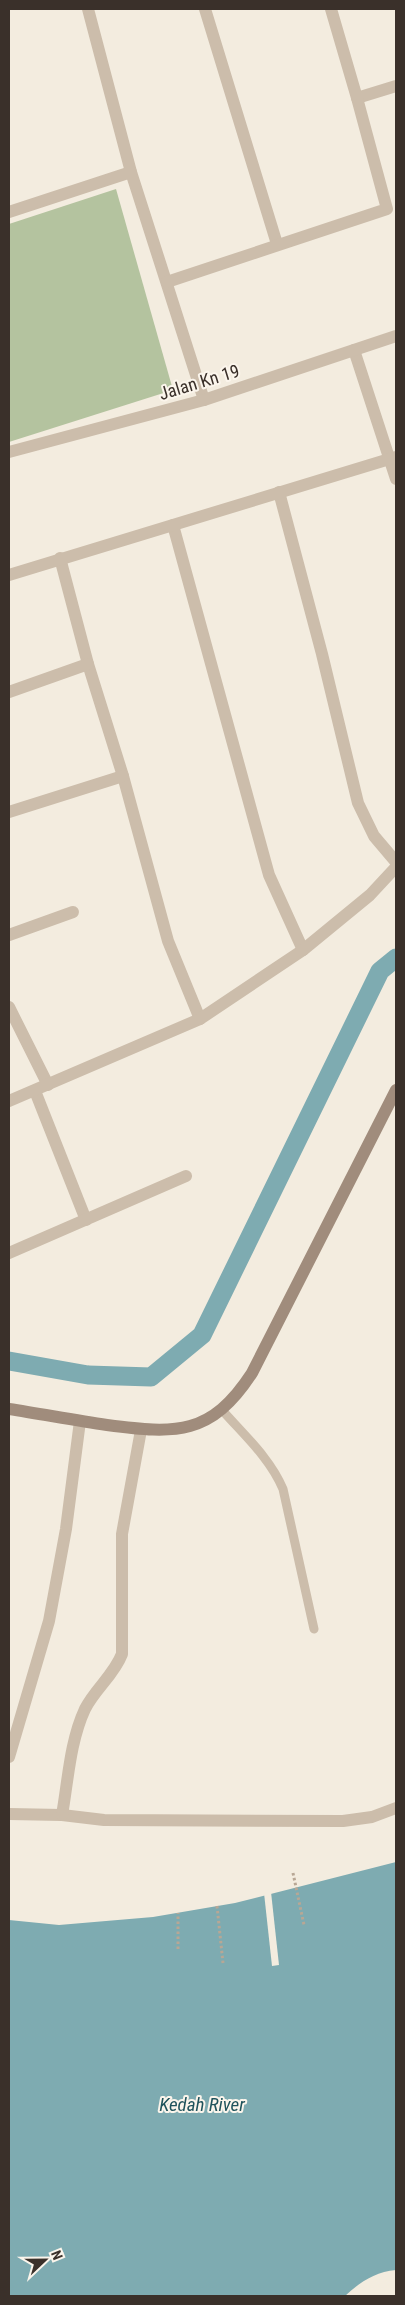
<svg xmlns="http://www.w3.org/2000/svg" width="405" height="2305" font-family="'Roboto Condensed',sans-serif">
<style>
.green{fill:#b4c39f}
.water{fill:#7eabb1}
.pier{fill:#f3ecdf}
.lines{fill:none;stroke-linecap:round;stroke-linejoin:round}
.canal{stroke:#7eabb1;stroke-width:19}
.path{stroke:#b8a795;stroke-width:3;stroke-dasharray:2.5 2.5;stroke-linecap:butt}
.service{stroke:#ccbdab;stroke-width:9}
.minor{stroke:#ccbdab;stroke-width:12}
.secondary{stroke:#a08c7c;stroke-width:12}
.labels{text-anchor:middle;dominant-baseline:central;stroke-width:4;stroke-linejoin:round;paint-order:stroke}
.street-label{font-size:18px;fill:#3a302a;stroke:#fbf5ec}
.water-label{font-size:19px;font-style:italic;fill:#1f535c;stroke:#fbf5ec}
</style>
<rect width="100%" height="100%" fill="#f3ecdf"/>
<path class="green" d="M116,189L173,390L9,442V224Z"/>
<path class="water" d="M396,1862V2270C375,2272 360,2282 345,2296H9V1920L59,1925L153,1917L235,1903Z"/>
<path class="pier" d="M271,1892L279,1965L272,1966L264,1893Z"/>
<g class="lines">
<path class="canal" d="M9,1361L88,1375L151,1377L202,1335L380,971L396,958"/>
<g class="path">
<path d="M293,1873L304,1925"/>
<path d="M217,1906L223,1963"/>
<path d="M178,1949V1913"/>
</g>
<path class="service" d="M222,1410C244,1435 270,1458 283,1489L314,1629"/>
<g class="minor">
<path d="M88,9L131,172L204,400"/>
<path d="M205,9L277,244"/>
<path d="M357,98L396,86"/>
<path d="M9,212L131,172"/>
<path d="M167,282L387,209L357,98L331,9"/>
<path d="M354,350L396,479"/>
<path d="M9,452L204,400L396,336"/>
<path d="M279,492L322,654L358,803L374,836L396,862"/>
<path d="M173,525L269,875L303,950"/>
<path d="M60,558L88,664L123,776L168,941L200,1019"/>
<path d="M9,575L396,457"/>
<path d="M9,692L88,664"/>
<path d="M9,812L123,776"/>
<path d="M9,935L73,912"/>
<path d="M9,1007L48,1085"/>
<path d="M35,1091L86,1220"/>
<path d="M9,1101L200,1019L303,950L370,895L396,867"/>
<path d="M9,1253L186,1176"/>
<path d="M9,1757L49,1621L66,1529L80,1421"/>
<path d="M9,1814L62,1815L104,1820L343,1821L372,1817L396,1808"/>
<path d="M62,1815C68,1781 70,1741 85,1709C95,1689 114,1675 122,1654V1534L141,1430"/>
</g>
<path class="secondary" d="M9,1409C41,1414 74,1420 107,1425C176,1434 211,1436 252,1373L396,1090"/>
</g>
<g class="labels">
<g class="street-label">
<text transform="translate(199 382) rotate(-17)">Jalan Kn 19</text>
</g>
<g class="water-label">
<text x="202" y="2104">Kedah River</text>
</g>
</g>
<rect width="405" height="2305" fill="none" stroke="#3a302a" stroke-width="20"/>
<g transform="translate(45 2260) rotate(68)" stroke="#fbf5ec" stroke-width="4" paint-order="stroke">
<path d="M0-4L9 19L0 12L-9 19Z" fill="#3a302a"/>
<text y="-8" font-size="14" font-weight="bold" text-anchor="middle" fill="#3a302a">N</text>
</g>
</svg>
